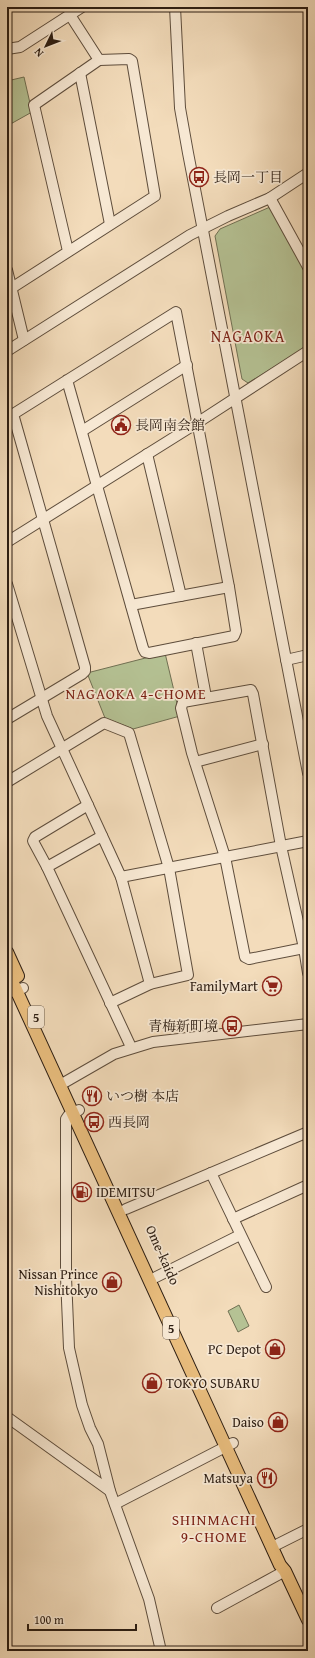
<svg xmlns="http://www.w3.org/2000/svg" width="315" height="1658" font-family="'Gentium Book Plus','Noto Serif JP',serif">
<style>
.green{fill:#b5c294;stroke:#707053}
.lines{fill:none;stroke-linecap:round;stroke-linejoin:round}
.minor-casing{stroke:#5e4d3c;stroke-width:12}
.major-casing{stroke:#2c1d12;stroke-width:14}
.minor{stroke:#f7e8d3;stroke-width:10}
.major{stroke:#eabe7e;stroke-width:12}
.labels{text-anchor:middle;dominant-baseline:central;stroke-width:3.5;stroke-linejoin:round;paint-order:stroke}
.shield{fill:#f7e8d3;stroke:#695a4c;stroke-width:1}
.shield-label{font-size:13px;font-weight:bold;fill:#2c1d12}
.poi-label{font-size:14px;fill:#2c1d12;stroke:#f7e8d3;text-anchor:start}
.street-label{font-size:14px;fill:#2c1d12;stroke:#f7e8d3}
.neighbourhood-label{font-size:15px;letter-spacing:1px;fill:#7a1f14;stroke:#f7e8d3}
.quarter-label{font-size:16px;letter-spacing:1px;fill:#7a1f14;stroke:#f7e8d3}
</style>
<rect width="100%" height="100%" fill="#f3dcbb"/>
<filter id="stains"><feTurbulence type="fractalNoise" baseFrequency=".005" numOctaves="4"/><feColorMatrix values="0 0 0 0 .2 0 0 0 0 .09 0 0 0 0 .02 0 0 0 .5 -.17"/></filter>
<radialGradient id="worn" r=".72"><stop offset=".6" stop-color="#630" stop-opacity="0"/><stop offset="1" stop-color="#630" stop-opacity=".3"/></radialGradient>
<g class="green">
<path d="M24,77L32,112L7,126V81Z"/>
<path d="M270,207L308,275V346L248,383L242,379L215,236L220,229Z"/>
<path d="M165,653L180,716L133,729L105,718L87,673Z"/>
<path d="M239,1305L249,1326L238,1332L228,1311Z"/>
</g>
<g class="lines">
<g class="minor-casing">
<g id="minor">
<path d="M175,7L180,108L188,153L308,773"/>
<path d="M70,15L99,60"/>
<path d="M7,49L20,47L82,7"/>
<path d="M80,73L110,224"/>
<path d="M270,198L308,267"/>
<path d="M7,270L24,340"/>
<path d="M7,291L155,196L132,61L129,59L99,60L34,105L68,251"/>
<path d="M7,351L190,235L228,216L270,198L308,173"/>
<path d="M7,418L176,312L229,587L236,631L234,636L149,653L145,652L143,648L67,380"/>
<path d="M82,431L187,365"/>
<path d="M147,454L181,596"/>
<path d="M7,542L197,423L308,351"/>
<path d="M7,584L47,716L121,877L150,984"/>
<path d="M131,605L229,587"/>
<path d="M196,643L206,697"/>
<path d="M286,660L308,655"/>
<path d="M251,690L253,694L281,846L304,948L249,959L245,957L225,857L192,753L181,708L183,702Z"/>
<path d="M7,719L82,674L85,671V667L13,414"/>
<path d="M195,762L263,744"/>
<path d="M7,782L104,723L129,733L169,868L188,975L150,984L110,1003"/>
<path d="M102,836L47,867L131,1047"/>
<path d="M47,867L33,841L35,837L88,805"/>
<path d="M121,877L308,841"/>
<path d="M304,948L308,973"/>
<path d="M7,993L23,988"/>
<path d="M60,1085L114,1054L153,1042L308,1024"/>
<path d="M79,1110L68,1116L66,1119V1277L69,1348L82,1405L90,1428L98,1444L110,1491L149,1599L161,1651"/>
<path d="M211,1173L266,1287"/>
<path d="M126,1209L308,1132"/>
<path d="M233,1219L308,1185"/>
<path d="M156,1277L240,1235"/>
<path d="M7,1417L110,1491"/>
<path d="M115,1504L233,1443"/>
<path d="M278,1544L308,1529"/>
<path d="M217,1608L285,1571"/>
</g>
</g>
<g class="major-casing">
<g id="major">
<path d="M7,952L18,976"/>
<path d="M7,970L280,1565L285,1571L308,1620"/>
</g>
</g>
<use href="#minor" class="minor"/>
<use href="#major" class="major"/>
</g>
<defs>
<g id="bus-ring" transform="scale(1)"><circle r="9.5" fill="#f7e8d3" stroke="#8f2418" stroke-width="1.5"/><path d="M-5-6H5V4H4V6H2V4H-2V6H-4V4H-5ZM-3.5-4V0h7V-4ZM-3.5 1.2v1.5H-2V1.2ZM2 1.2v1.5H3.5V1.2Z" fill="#8f2418"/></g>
<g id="civic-ring" transform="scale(1)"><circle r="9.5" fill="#f7e8d3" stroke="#8f2418" stroke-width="1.5"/><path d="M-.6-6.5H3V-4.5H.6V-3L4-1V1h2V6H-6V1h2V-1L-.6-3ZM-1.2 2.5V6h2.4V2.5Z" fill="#8f2418"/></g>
<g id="supermarket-ring" transform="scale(1)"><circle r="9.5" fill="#f7e8d3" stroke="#8f2418" stroke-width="1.5"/><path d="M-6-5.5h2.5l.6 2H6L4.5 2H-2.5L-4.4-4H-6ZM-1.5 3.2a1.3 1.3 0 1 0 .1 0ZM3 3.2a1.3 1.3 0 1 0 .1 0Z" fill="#8f2418"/></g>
<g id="restaurant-ring" transform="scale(1)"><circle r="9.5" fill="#f7e8d3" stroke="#8f2418" stroke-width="1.5"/><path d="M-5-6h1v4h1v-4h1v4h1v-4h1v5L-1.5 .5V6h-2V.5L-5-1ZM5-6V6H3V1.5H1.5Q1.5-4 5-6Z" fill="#8f2418"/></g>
<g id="fuel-ring" transform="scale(1)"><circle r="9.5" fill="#f7e8d3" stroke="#8f2418" stroke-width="1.5"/><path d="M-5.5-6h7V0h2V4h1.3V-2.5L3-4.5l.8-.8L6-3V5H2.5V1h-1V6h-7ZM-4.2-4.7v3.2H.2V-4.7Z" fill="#8f2418"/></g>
<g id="shop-ring" transform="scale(1)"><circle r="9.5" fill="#f7e8d3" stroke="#8f2418" stroke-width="1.5"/><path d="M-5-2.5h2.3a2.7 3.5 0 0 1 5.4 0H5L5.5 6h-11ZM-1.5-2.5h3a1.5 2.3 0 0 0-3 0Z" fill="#8f2418"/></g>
</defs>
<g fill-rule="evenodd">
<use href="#bus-ring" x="199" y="177"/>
<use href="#civic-ring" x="121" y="425"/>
<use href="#supermarket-ring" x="272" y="986"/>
<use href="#bus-ring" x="232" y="1026"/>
<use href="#restaurant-ring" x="92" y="1096"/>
<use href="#bus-ring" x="94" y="1122"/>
<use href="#fuel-ring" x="82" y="1192"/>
<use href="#shop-ring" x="112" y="1282"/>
<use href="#shop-ring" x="275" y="1349"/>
<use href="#shop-ring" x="152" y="1383"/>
<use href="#shop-ring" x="278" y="1422"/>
<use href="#restaurant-ring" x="267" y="1478"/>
</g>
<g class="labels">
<g class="shield">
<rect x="28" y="1006" width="16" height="22" rx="3"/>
<rect x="163" y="1317" width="16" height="22" rx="3"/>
</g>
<g class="shield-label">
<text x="36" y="1017">5</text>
<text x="171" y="1328">5</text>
</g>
<g class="poi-label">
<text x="213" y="177">長岡一丁目</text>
<text x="135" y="425">長岡南会館</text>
<text x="258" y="986" text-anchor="end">FamilyMart</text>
<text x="218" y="1026" text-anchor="end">青梅新町境</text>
<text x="106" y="1096">いつ樹 本店</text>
<text x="108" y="1122">西長岡</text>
<text x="96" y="1192">IDEMITSU</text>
<text x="98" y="1274" text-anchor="end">Nissan Prince<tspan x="98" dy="16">Nishitokyo</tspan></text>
<text x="261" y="1349" text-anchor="end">PC Depot</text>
<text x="166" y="1383">TOKYO SUBARU</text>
<text x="264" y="1422" text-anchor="end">Daiso</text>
<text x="253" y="1478" text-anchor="end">Matsuya</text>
</g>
<g class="street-label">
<text transform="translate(163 1255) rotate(66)">Ome-kaido</text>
</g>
<g class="neighbourhood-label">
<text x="136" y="693">NAGAOKA 4-CHOME</text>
<text x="214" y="1519">SHINMACHI<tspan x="214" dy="17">9-CHOME</tspan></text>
</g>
<g class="quarter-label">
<text x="248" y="336">NAGAOKA</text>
</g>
</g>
<rect width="315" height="1658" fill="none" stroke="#f3dcbb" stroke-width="24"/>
<rect x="8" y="8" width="299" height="1642" fill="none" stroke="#2c1d12" stroke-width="2"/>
<rect x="12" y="12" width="291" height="1634" fill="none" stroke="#2c1d12"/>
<g transform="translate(46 46) rotate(227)" stroke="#f7e8d3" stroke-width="3" paint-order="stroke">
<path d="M0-3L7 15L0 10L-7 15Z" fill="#2c1d12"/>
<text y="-6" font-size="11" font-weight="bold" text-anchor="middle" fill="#2c1d12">N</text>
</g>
<path d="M28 1624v6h108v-6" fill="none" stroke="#2c1d12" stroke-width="2"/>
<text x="34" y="1624" font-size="12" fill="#2c1d12" stroke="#f7e8d3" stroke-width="3" paint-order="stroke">100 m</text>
<rect width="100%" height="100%" filter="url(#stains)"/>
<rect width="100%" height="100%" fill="url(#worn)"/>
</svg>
